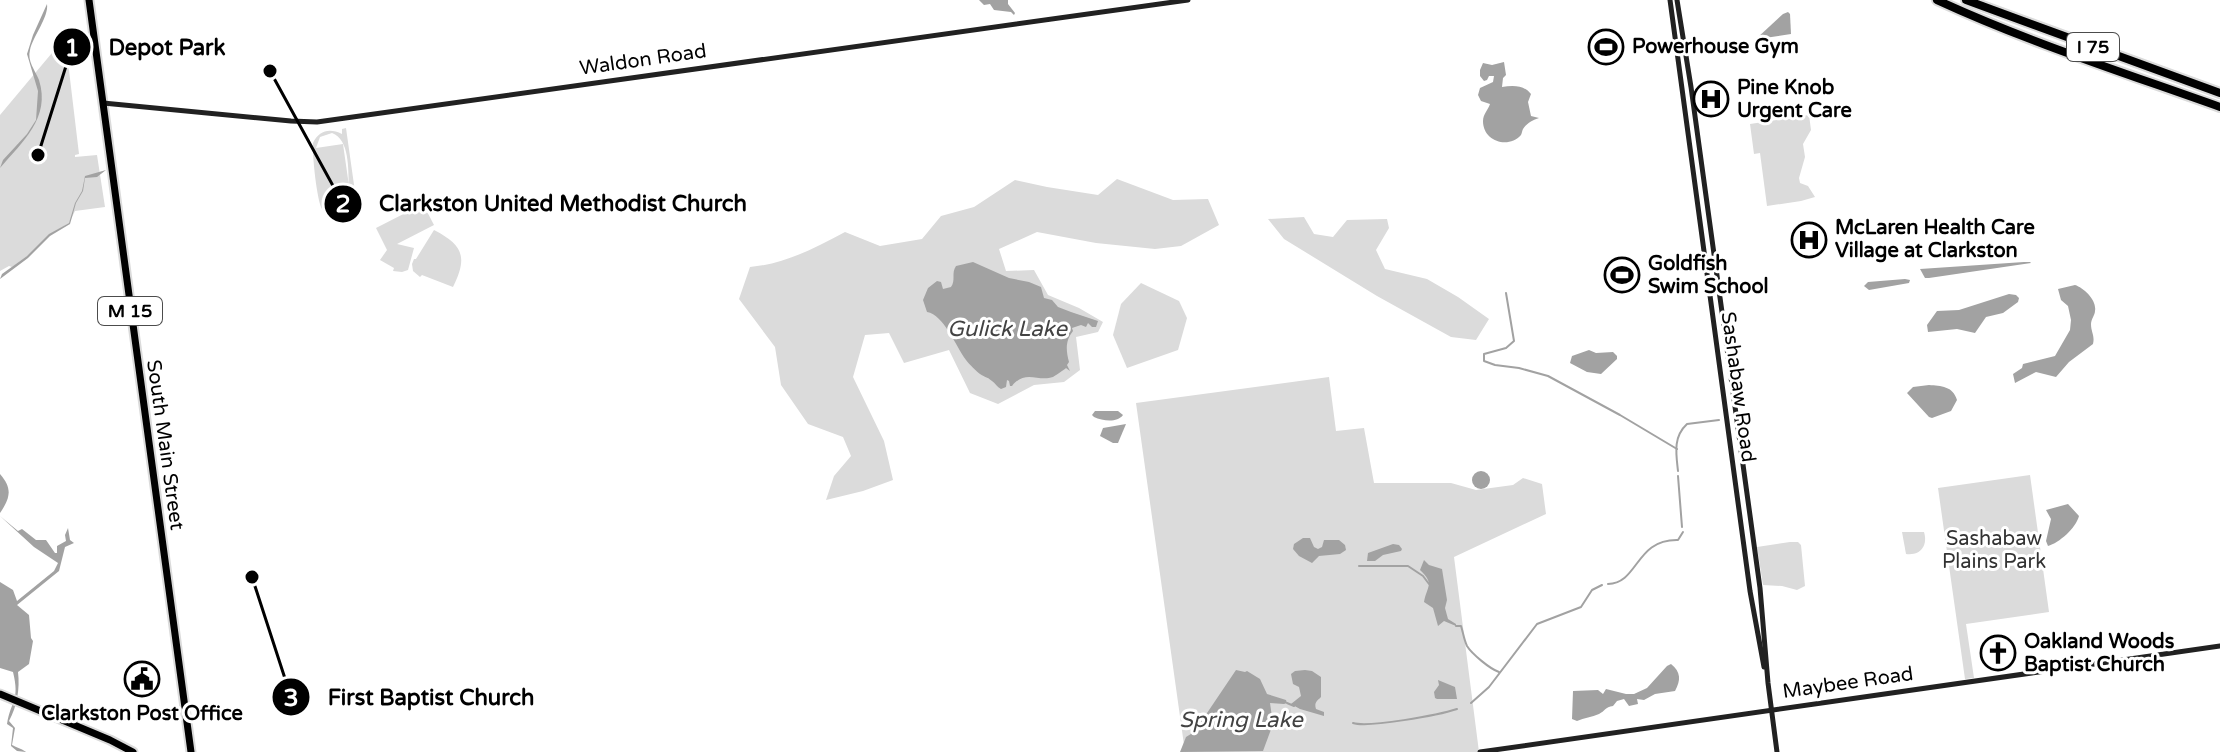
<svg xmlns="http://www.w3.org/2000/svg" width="2220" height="752" font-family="'Varela Round',sans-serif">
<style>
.green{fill:#dbdbdb;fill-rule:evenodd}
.water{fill:#a2a2a2}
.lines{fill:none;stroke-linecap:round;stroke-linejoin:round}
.stream{stroke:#a2a2a2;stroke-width:2}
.primary-casing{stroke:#dbdbdb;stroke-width:11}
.highway-casing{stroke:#dbdbdb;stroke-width:12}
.secondary{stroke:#212121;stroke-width:5}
.primary{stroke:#000;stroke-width:7}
.highway{stroke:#000;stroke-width:8}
.labels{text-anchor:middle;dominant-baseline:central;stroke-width:6;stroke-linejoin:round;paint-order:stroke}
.shield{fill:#fff;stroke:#4c4c4c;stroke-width:2}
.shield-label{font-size:18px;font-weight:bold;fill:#000}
.poi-label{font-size:20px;font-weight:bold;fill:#000;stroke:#fff;text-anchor:start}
.street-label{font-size:20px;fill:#000;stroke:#fff}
.park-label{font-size:20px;fill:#323232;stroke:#fff}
.water-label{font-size:22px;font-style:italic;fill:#434343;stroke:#fff}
.leader{fill:none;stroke:#000;stroke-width:3}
.callout-dot{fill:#000;stroke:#fff;stroke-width:3}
.mark-label{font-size:24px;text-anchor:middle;font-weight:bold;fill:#fff}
.callout-label{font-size:22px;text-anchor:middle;font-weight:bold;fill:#000;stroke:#fff;stroke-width:6;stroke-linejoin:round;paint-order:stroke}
</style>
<rect width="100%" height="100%" fill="#fff"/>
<g class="green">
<path d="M76,39L78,60L68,62L79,154L75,155V157L97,155L105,207L75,211L69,223L49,235L30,254L12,267L9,266L0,271V115L62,41Z"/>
<path d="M1809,115L1811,130L1803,144L1805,157L1799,178L1800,183L1808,186L1815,197L1801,201L1767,206L1760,153L1754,154L1750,124Z"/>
<path d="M346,128L357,206C350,210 343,218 333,216C329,215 325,212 322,209C317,201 312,154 313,143C319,130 330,128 342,134V129ZM332,133C350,140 348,169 349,186L343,144L316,148L320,137ZM351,198L348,207L339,213L330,211L323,202Z"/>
<path d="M1117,179L1173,200L1208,199L1219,225L1181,246L1155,249L1096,243L1037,232L999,249L1006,271L1034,270L1048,295L1079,308L1103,322L1098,332L1076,337L1080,370L1064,382L1034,385L998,404L970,393L949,350L904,363L889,333L865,335L853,377L884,441L893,480L863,491L826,500L834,476L851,456L843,437L808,424L781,385L775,347L739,299L750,267C785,264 815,248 845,232L880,246L922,239L941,216L974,207L1015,180L1047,187L1098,195Z"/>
<path d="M423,204L434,225L397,244L414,248L408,270L402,272L393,271L394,268L380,260L387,250L376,228Z"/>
<path d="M1304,217L1314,234L1333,237L1347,220L1387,219L1389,228L1376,250L1385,269L1427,279L1458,297L1489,319L1476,340L1451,337L1377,296L1284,239L1268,219Z"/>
<path d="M434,230C463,245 468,257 453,287L422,275L420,277L413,271L412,264L414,259H416Z"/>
<path d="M1141,283L1179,301L1187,318L1178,350L1127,368L1113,335L1121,304Z"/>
<path d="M1329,377L1336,431L1364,428L1374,483H1451L1476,490L1513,485L1523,478L1542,484L1546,514L1454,557L1479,752H1185L1136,403Z"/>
<path d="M2030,475L2049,612L1966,624L1974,678L1965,679L1938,488Z"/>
<path d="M1902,532H1924C1928,545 1921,556 1906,554Z"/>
<path d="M1790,542H1798L1801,545L1805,586L1797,590L1782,586L1763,585L1757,547Z"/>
</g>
<g class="water">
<path d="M979,0H1008V4L1015,13L1014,15L1011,12L994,10L990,4L984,5Z"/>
<path d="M47,4C49,17 33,36 30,50C27,61 35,70 39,80C51,118 22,142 0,168L3,160L27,134L36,120L38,91L27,54L33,35Z"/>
<path d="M1788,12L1790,14L1791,34L1758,39L1757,38L1783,14Z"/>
<path d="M1504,62L1506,75L1503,78L1502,87C1513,85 1524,85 1531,94L1528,102L1531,116L1539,118C1533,120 1527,123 1523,129C1522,131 1522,133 1521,135C1509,149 1483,142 1483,121C1483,114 1488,110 1490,104L1481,101L1478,95L1480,88L1493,82L1494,76H1489L1487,80L1484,81L1480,76V70L1483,63L1492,65Z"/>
<path d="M106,170L97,177L85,178L83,191L76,203L70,224L50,236L28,258L0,279L2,274L27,256L49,234L69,223L75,203L82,191L85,176Z"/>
<path d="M973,262L1009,278L1029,282L1041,287L1044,298L1052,300L1058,307L1071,312L1098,321L1096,327H1092L1088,323L1086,327L1081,325L1072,328L1073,331C1065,341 1066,351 1069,362L1067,365L1070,371L1066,368C1065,369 1055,376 1053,377C1038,382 1025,369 1012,386H1010L1009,381L1007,380L1006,387L1001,389C997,387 995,383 992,381C986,376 986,378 980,374C976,371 970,365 966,360C955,345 944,315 927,312L923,300L928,288L937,281L941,282L943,289L951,287C956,280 951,273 956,266Z"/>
<path d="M2024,262H2030L2031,263L1929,278H1925L1920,269Z"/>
<path d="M1905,279L1910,280L1909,283L1869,290L1864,286L1868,282Z"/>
<path d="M2075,285C2084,288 2097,300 2095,311C2095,315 2091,319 2091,324C2091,332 2095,336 2093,344L2069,362L2056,377L2036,372L2015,383L2013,374L2022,368L2023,364L2055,356L2070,330L2071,320L2068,306L2061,300L2058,289Z"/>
<path d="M2009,294L2016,295L2019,298L2018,302L2003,313L1986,317L1975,333L1957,329L1928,332L1927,325L1937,311L1959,310Z"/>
<path d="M1589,350L1596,353L1613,352L1617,356V359L1601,374L1587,372L1570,363L1572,356Z"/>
<path d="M1929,385C1941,386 1953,386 1957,400L1951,411L1932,418L1929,417L1907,393L1913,387Z"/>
<path d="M1095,411H1118L1123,415C1117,423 1103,421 1094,417L1092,415Z"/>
<path d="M1126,424L1118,443H1113L1100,436L1103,428Z"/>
<circle cx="1481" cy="480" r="9"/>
<path d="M0,474C12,488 11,497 0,513Z"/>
<path d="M2068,504L2079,516C2076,528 2059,543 2048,546L2046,541L2051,519L2046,510Z"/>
<path d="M0,516L18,531L22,529L36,540H46L55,553H57V546L66,541L65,535L68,528L70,540L74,543L65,547L59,571L17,605L29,615L31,638L33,641L29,664L18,672C20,689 17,706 9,721L15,728L12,745C14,746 26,751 26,752L17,751L11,746L13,728L7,724C11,700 20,701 13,672L0,668V582L13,590L17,601L54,571L58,563L34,547Z"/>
<path d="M1303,538H1310L1314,547L1318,549L1322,547L1324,540H1339L1345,545L1346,550L1340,554L1319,556L1312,563L1299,556L1293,549L1294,544Z"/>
<path d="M1393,544L1399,545L1402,549L1401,551L1383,555L1375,561H1367L1368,553Z"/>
<path d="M1424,560L1429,565L1442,569L1447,600L1445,608L1448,619L1456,624V626L1444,621L1438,626L1433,608L1424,602C1427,586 1435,584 1420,570Z"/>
<path d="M1671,664C1681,672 1681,680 1675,691L1655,694L1644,700L1637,699L1638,704L1629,706L1624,699L1617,701L1613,706C1605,707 1605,711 1599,714C1592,717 1584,718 1577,721L1572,719L1573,691L1598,690L1603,694L1606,689L1626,694H1634L1647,688L1667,666Z"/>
<path d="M1236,670L1245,672L1247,671L1260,679L1267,694L1286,700L1287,703L1284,704L1270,703L1273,724L1263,751L1180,752L1186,737L1199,729L1197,715L1205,716Z"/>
<path d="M1305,670L1312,671L1321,677V697C1317,701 1314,702 1316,709L1324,712V716L1300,709L1291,704L1301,696L1299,687L1293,684L1291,674L1295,671Z"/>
<path d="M1438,680L1455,687L1457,699H1437L1435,698L1434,692L1439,685Z"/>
</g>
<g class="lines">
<g class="stream">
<path d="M1506,293L1514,341L1506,348L1484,354V361L1495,365L1519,368L1548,376L1620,415L1677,449"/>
<path d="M1678,471C1676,453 1673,437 1687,424L1719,420"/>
<path d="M1678,476L1682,527"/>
<path d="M1359,566H1408L1423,576L1429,584"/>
<path d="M1608,584C1639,583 1635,539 1678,540L1683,532"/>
<path d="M1456,626H1461C1463,632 1464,640 1467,646C1472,654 1490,669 1499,672"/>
<path d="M1287,703L1294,706"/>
<path d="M1471,703L1489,687L1537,624L1581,607L1592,590L1602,585"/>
<path d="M1353,723C1368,728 1439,715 1457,709"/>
</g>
<g class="primary-casing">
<g id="primary">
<path d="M89,0L191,752"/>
<path d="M0,694L110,740L133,752"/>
</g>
</g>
<g class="highway-casing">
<g id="highway">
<path d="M1937,0C2028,42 2125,73 2220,107"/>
<path d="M1966,0L2220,93"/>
</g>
</g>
<g class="secondary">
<path d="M1670,0L1750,591L1764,667"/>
<path d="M1677,0L1691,87L1760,588L1768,683L1777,752"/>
<path d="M103,103L291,121L317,122L1188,0"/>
<path d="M1480,752L2220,646"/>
</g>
<use href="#primary" class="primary"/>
<use href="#highway" class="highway"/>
</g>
<defs>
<g id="stadium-ring" transform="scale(1.8)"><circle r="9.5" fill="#fff" stroke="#000" stroke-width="1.5"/><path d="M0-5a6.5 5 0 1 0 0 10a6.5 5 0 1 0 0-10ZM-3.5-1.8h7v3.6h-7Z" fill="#000"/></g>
<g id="hospital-ring" transform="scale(1.8)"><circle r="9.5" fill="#fff" stroke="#000" stroke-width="1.5"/><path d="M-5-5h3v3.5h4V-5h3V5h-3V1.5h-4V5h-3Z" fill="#000"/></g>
<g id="church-ring" transform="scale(1.8)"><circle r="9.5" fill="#fff" stroke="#000" stroke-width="1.5"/><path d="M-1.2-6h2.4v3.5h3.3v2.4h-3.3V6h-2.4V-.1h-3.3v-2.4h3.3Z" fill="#000"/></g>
<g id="civic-ring" transform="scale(1.8)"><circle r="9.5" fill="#fff" stroke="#000" stroke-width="1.5"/><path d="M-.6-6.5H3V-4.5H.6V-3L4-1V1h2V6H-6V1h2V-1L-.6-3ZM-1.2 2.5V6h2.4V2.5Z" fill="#000"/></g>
</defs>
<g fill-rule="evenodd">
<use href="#stadium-ring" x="1606" y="47"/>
<use href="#hospital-ring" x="1711" y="99"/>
<use href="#hospital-ring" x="1809" y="240"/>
<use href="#stadium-ring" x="1622" y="275"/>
<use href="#church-ring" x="1998" y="653"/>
<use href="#civic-ring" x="142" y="679"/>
</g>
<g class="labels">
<g class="shield">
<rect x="2067" y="33" width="52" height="28" rx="6"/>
<rect x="98" y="297" width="64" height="28" rx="6"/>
</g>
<g class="shield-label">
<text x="2093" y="47">I 75</text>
<text x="130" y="311">M 15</text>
</g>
<g class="poi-label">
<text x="1632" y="47">Powerhouse Gym</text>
<text x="1737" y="88">Pine Knob<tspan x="1737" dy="23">Urgent Care</tspan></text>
<text x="1835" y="228">McLaren Health Care<tspan x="1835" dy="23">Village at Clarkston</tspan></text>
<text x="1648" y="264">Goldfish<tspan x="1648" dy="23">Swim School</tspan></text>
<text x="2024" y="642">Oakland Woods<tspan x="2024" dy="23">Baptist Church</tspan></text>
<text x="142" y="714" text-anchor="middle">Clarkston Post Office</text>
</g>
<g class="street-label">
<text transform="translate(643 60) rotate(-8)">Waldon Road</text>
<text transform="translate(1738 387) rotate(82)">Sashabaw Road</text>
<text transform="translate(165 445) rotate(82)">South Main Street</text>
<text transform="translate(1848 683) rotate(-8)">Maybee Road</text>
</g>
<g class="park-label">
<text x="1994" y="539">Sashabaw<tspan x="1994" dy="23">Plains Park</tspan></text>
</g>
<g class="water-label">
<text x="1007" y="329">Gulick Lake</text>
<text x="1241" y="720">Spring Lake</text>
</g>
</g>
<path class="leader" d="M38 155L72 47M270 71L343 204M252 577L291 697"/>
<g class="callout-dot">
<circle cx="38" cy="155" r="8"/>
<circle cx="270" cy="71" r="8"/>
<circle cx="252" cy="577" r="8"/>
<circle cx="72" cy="47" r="20"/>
<circle cx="343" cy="204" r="20"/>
<circle cx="291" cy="697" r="20"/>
</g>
<g class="mark-label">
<text x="72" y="56">1</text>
<text x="343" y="212">2</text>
<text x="291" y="706">3</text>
</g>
<g class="callout-label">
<text x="167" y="55">Depot Park</text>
<text x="563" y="211">Clarkston United Methodist Church</text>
<text x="431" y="705">First Baptist Church</text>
</g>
</svg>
